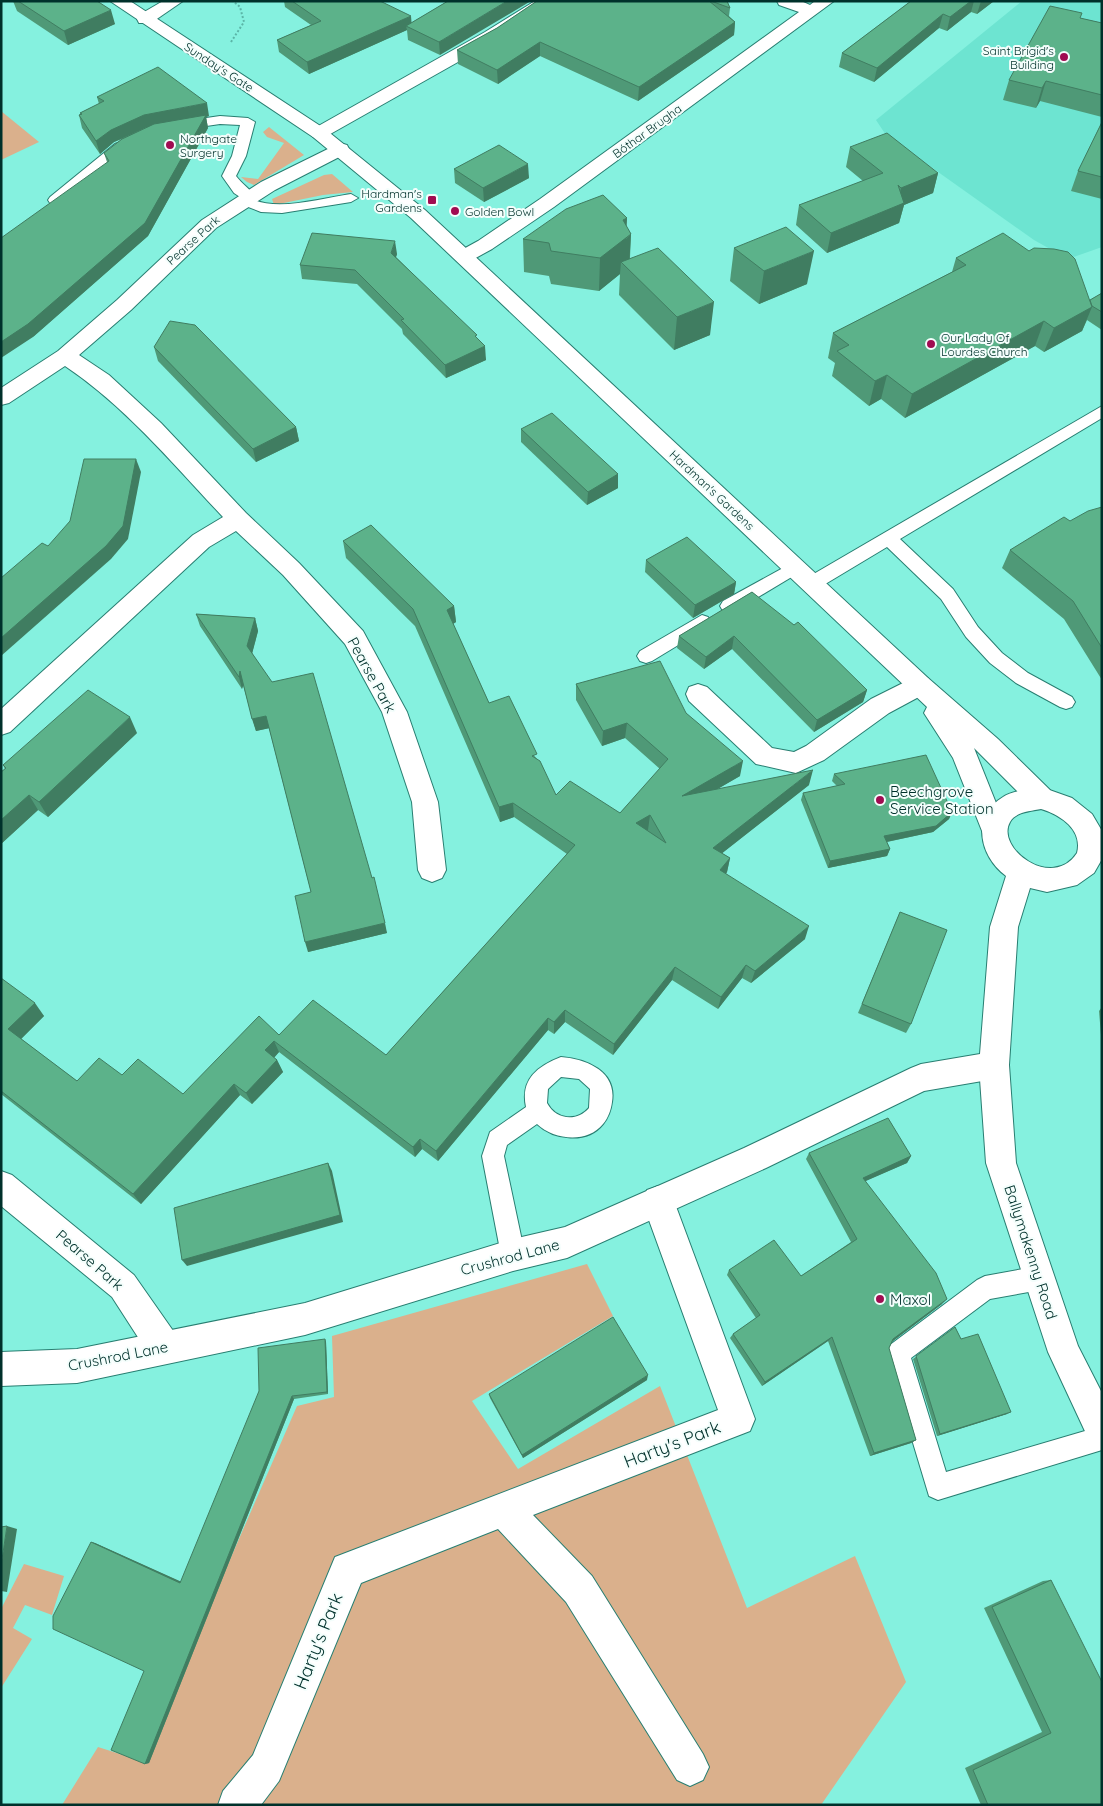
<svg xmlns="http://www.w3.org/2000/svg" width="1103" height="1806" font-family="Quicksand,sans-serif">
<style>
.built{fill:#6de4d1}
.green{fill:#dab08c}
.lines{fill:none;stroke-linecap:round;stroke-linejoin:round}
.service-casing{stroke:#287e71;stroke-width:2}
.minor-casing{stroke:#287e71;stroke-width:2}
.tertiary-casing{stroke:#287e71;stroke-width:2}
.secondary-casing{stroke:#287e71;stroke-width:2}
.path{stroke:#5bb5a7;stroke-width:2;stroke-dasharray:2 2;stroke-linecap:butt}
.service{fill:#fff;fill-rule:evenodd}
.minor{fill:#fff;fill-rule:evenodd}
.tertiary{fill:#fff;fill-rule:evenodd}
.secondary{fill:#fff;fill-rule:evenodd}
.wall{fill:#4f9977}
.shaded-wall{fill:#407d61}
.building{fill:#5cb28a;stroke:#407d61;fill-rule:evenodd}
.poi-dot{fill:#a00c51;stroke:#f4fefc;stroke-width:2}
.labels{text-anchor:middle;dominant-baseline:central;stroke-width:4;stroke-linejoin:round;paint-order:stroke}
.far-poi-label{font-size:12px;fill:#00312b;stroke:#f4fefc;text-anchor:start}
.far-street-label{font-size:12px;fill:#00312b;stroke:#f4fefc}
.street-label{font-size:15px;fill:#00312b;stroke:#f4fefc}
.poi-label{font-size:15px;fill:#00312b;stroke:#f4fefc;text-anchor:start}
.near-street-label{font-size:18px;fill:#00312b;stroke:#f4fefc}
</style>
<rect width="100%" height="100%" fill="#85f1df"/>
<path class="built" d="M1022,1H1102V247L1068,259L1034,240L886,135L876,120Z"/>
<g class="green">
<path d="M1,111L39,142L1,160Z"/>
<path d="M269,127L304,155L254,185L247,182L241,177L258,179L284,143L267,137L263,132Z"/>
<path d="M332,174L353,192L323,195L274,205L272,199L324,175Z"/>
<path d="M587,1264L613,1316L472,1401L518,1469L660,1386L747,1608L855,1556L906,1682L821,1805H62L98,1747L142,1761L297,1406L334,1397L332,1336Z"/>
<path d="M24,1564L64,1576L52,1615L25,1605L13,1628L32,1639L1,1688V1609Z"/>
</g>
<g class="lines">
<g class="service-casing">
<g id="service">
<path d="M220,116L248,118L255,122L246,156L236,176C242,184 250,189 256,197L254,200C280,211 323,198 351,194L358,198L351,202L282,213L261,212L238,203L236,200L240,197L234,193L222,176L232,156L240,125L220,124L179,130L172,126L179,122Z"/>
<path d="M129,139L136,143L125,150L60,203H50L48,200L50,197L115,144Z"/>
<path d="M1102,406V418L900,539L953,589L978,627L1002,653L1028,673L1072,697L1075,702L1072,707L1066,709L1060,707L1016,683L990,663L966,637L941,599L887,547L817,589L811,590L805,589L802,584L805,579Z"/>
<path d="M794,562L800,564L803,568L800,572L735,611L729,613L723,611L720,606L723,601Z"/>
<path d="M702,615L708,617L711,622L708,627L652,661L646,663L640,661L637,656L640,651Z"/>
<path d="M561,1057C586,1059 617,1071 612,1102C611,1110 608,1118 603,1124C587,1144 554,1140 537,1124L507,1145L504,1156L525,1255L521,1263L513,1267L505,1263L501,1255L482,1156L490,1132L526,1107C520,1079 538,1066 561,1057ZM561,1077L579,1079L590,1089L589,1108C577,1122 556,1120 547,1103L548,1089Z"/>
<path d="M1040,1266L1048,1270L1052,1278L1048,1286L1040,1290L990,1299L911,1358L946,1472L1102,1426V1450L938,1500L929,1496L886,1353L890,1345L977,1280L985,1276Z"/>
</g>
</g>
<g class="minor-casing">
<g id="minor">
<path d="M163,1H183L151,23H139L137,19L139,15Z"/>
<path d="M535,1H555L497,40L325,137L319,138L313,137L310,133L313,129L485,32Z"/>
<path d="M777,1H801L810,5L815,1H834L554,207L492,249L472,260L465,262L458,260L455,256L458,252L478,241L540,199L799,12L779,5Z"/>
<path d="M340,143L347,145L349,149L347,153L275,190L216,228L131,310L79,355L109,375L161,423L246,513L299,563L363,631L407,712L438,802L446,870L442,878L432,882L422,878L418,870L412,802L382,712L345,644L283,575L236,531L209,547L10,732L1,735V709L193,535L223,517C173,464 126,407 65,366L9,403L1,405V388L58,351L117,300L202,220L261,182Z"/>
<path d="M919,675L928,678L931,685L928,692L889,713L824,760L796,773L756,764L689,701L686,694L689,687L698,684L707,687L772,748L794,752L806,746L871,699Z"/>
<path d="M1,1171L12,1175L134,1275L176,1335L180,1347L176,1359L164,1363L152,1359L112,1297L1,1206Z"/>
<path d="M658,1186L669,1190L674,1201L755,1419L750,1431L533,1515L592,1576L703,1754L709,1767L703,1780L690,1786L677,1780L566,1602L498,1529L361,1583L279,1781L261,1805H218L223,1791L253,1755L335,1557L718,1410L642,1201L647,1190Z"/>
</g>
</g>
<g class="tertiary-casing">
<g id="tertiary">
<path d="M110,1H130L325,129L425,210L928,678L998,739L1050,790L1054,798L1050,806L1041,809L1032,806L974,748L1006,828L1002,836L993,839L984,836L953,758L924,713L927,707L411,218L313,137Z"/>
<path d="M994,1051L1004,1055L1009,1065L1016,1163L1078,1346L1102,1393V1447L1090,1442L1048,1352L986,1163L979,1065L984,1055Z"/>
</g>
</g>
<g class="secondary-casing">
<path id="secondary" d="M1041,787L1072,798L1092,814L1102,831V859L1094,873L1077,885L1047,892L1030,888L1018,927L1009,1065L1004,1075L994,1079L924,1091L766,1168L567,1258L513,1271L305,1335L77,1383L1,1386V1352L77,1349L305,1303L513,1239L565,1227L744,1148L911,1068L921,1064L980,1054L990,927L1006,876C979,856 971,816 1003,797C1013,790 1029,790 1041,787ZM1041,809C1061,815 1083,830 1077,853C1052,891 995,848 1010,822C1015,812 1031,811 1041,809Z"/>
</g>
<path class="path" d="M231,42L244,22L240,7L233,1"/>
<use href="#service" class="service"/>
<use href="#minor" class="minor"/>
<use href="#tertiary" class="tertiary"/>
<use href="#secondary" class="secondary"/>
</g>
<g class="wall">
<path d="M13,1H97L115,24L68,45L17,11Z"/>
<path d="M284,1H380L411,23L448,1L440,55L408,40L407,30L309,74L279,52L277,40L311,25L285,7Z"/>
<path d="M537,1H727L730,8L729,16L735,22L734,35L638,101L540,56L498,84L458,64L457,50L497,28Z"/>
<path d="M911,1H994L977,14L971,12L947,31L939,28L874,82L839,67L842,53Z"/>
<path d="M1080,18L1102,23V117L1040,101L1036,108L1003,100L1009,80Z"/>
<path d="M97,97L209,116L206,117L208,128L148,236L33,337L107,162L104,153L122,139L114,142L100,154L82,128L79,115L81,114L80,113L99,104Z"/>
<path d="M1102,122V199L1071,191L1078,171Z"/>
<path d="M850,147L938,173L933,193L904,205L899,223L827,253L796,225L799,205L863,181L846,167Z"/>
<path d="M454,169L529,178L484,202L455,183Z"/>
<path d="M627,218L626,226L631,234L630,258L710,335L674,350L619,295L620,274L599,291L551,284L549,276L524,272L523,239Z"/>
<path d="M734,248L807,284L759,304L730,281Z"/>
<path d="M397,254L396,257L478,339L486,360L446,378L403,334L402,329L357,284L302,279L300,265Z"/>
<path d="M956,258L1090,300L1102,293V330L1087,320L1082,331L1044,352L1035,346L905,418L881,399L869,406L832,376L835,363L828,358L833,333L952,272Z"/>
<path d="M154,347L296,427L299,441L256,462L158,361Z"/>
<path d="M521,429L618,474V488L587,505L521,442Z"/>
<path d="M1102,507V680L1064,619L1002,568L1010,550Z"/>
<path d="M343,541L454,606L456,622L453,624L489,703L537,759L556,795L620,813L660,769L625,738L602,746L576,700V684L686,713L740,776L717,789L809,785L722,853L730,858L727,872L726,874L805,939L751,983L742,978L718,1009L672,980L613,1055L565,1022L554,1034L548,1030L438,1161L422,1149L415,1157L279,1052L274,1058L277,1060L283,1072L252,1104L240,1095L141,1204L1,1094V978L44,1016L21,1039L77,1081L122,1075L183,1094L279,1035L386,1055L567,854L514,817L500,822L415,626L346,558Z"/>
<path d="M646,560L736,582L734,594L693,618L645,572Z"/>
<path d="M752,592L867,690L863,702L814,732L732,649L704,669L677,648L679,636Z"/>
<path d="M196,614L255,618L258,631L252,653L387,933L308,952L311,892L269,728L256,731L243,685L242,689L200,626Z"/>
<path d="M137,733L48,817L38,810L1,844V772L5,769L3,765Z"/>
<path d="M834,774L952,812L949,819L933,832L887,842L890,849L887,856L828,868L801,800L803,793L837,786L832,781Z"/>
<path d="M900,912L911,1024L906,1033L858,1013Z"/>
<path d="M1102,1007V1047L1099,1011Z"/>
<path d="M809,1153L911,1156L907,1163L865,1181L942,1304L893,1341L889,1348L916,1440L911,1443L870,1456L828,1341L762,1386L730,1338L733,1334L756,1318L727,1275L729,1270L801,1276L851,1242L806,1159Z"/>
<path d="M955,1327L961,1339L1007,1414L937,1436L913,1359Z"/>
<path d="M325,1339L326,1342L328,1394L294,1399L149,1763L145,1764L144,1671L91,1542L95,1543L181,1582Z"/>
<path d="M647,1380L523,1458L490,1398L489,1394Z"/>
<path d="M1051,1580L1102,1805H981L965,1768L1042,1732L984,1608L1043,1581Z"/>
</g>
<g class="shaded-wall">
<path d="M507,1H531L440,55L439,42Z"/>
<path d="M971,1H974L971,12L947,31L950,17Z"/>
<path d="M981,1H994L977,14Z"/>
<path d="M111,10L115,24L68,45L64,31Z"/>
<path d="M943,14L939,28L874,82L877,68Z"/>
<path d="M411,16L412,28L406,26L407,30L309,74L307,62Z"/>
<path d="M735,22L734,35L638,101L639,87Z"/>
<path d="M540,42V56L498,84L497,70Z"/>
<path d="M1046,81L1040,101L1036,108L1042,88Z"/>
<path d="M207,103L209,116L206,117L208,128L148,236L33,337L1,358V342L147,127L114,142L100,154L96,141L111,130L144,115Z"/>
<path d="M528,164L529,178L484,202L483,188Z"/>
<path d="M938,173L933,193L904,205L899,223L827,253L831,233L897,206L901,188Z"/>
<path d="M627,218L626,239L631,234L629,267L621,262L620,274L599,291L600,258L623,220Z"/>
<path d="M395,241L397,254L393,266L391,253Z"/>
<path d="M814,251L807,284L759,304L764,271Z"/>
<path d="M714,302L710,335L674,350L677,317Z"/>
<path d="M1092,307L1082,331L1044,352L1054,328Z"/>
<path d="M1044,321L1035,346L905,418L912,394Z"/>
<path d="M485,346L486,360L446,378L445,365Z"/>
<path d="M887,375L881,399L869,406L875,381Z"/>
<path d="M296,427L299,441L256,462L253,449Z"/>
<path d="M136,459L141,472L128,539L111,559L1,656V638Z"/>
<path d="M618,474V488L587,505L588,492Z"/>
<path d="M736,582L734,594L693,618L695,605Z"/>
<path d="M454,606L456,622L448,627L447,610Z"/>
<path d="M255,618L258,631L251,658L247,646Z"/>
<path d="M734,636L732,649L704,669L706,657Z"/>
<path d="M240,671L244,683L242,689L239,677Z"/>
<path d="M867,690L863,702L814,732L817,720Z"/>
<path d="M266,716L270,728L256,731L252,719Z"/>
<path d="M130,717L137,733L48,817L39,802Z"/>
<path d="M627,723L625,738L602,746L603,731Z"/>
<path d="M743,761L740,776L680,811L682,796Z"/>
<path d="M813,770L809,785L711,862L713,848Z"/>
<path d="M29,795L38,810L1,844V820Z"/>
<path d="M513,803L514,817L500,822L499,807Z"/>
<path d="M952,812L949,819L933,832L881,843L884,836Z"/>
<path d="M650,815L648,830L634,838L636,823Z"/>
<path d="M890,849L887,856L828,868L830,861Z"/>
<path d="M730,858L727,872L717,884L720,870Z"/>
<path d="M385,923L387,933L308,952L305,942Z"/>
<path d="M809,926L805,939L751,983L755,971Z"/>
<path d="M746,965L742,978L718,1009L721,997Z"/>
<path d="M675,967L672,980L613,1055L614,1044Z"/>
<path d="M35,1003L44,1016L19,1041L8,1029Z"/>
<path d="M565,1010V1022L554,1034V1022Z"/>
<path d="M548,1018V1030L438,1161L436,1151Z"/>
<path d="M274,1041L279,1052L270,1062L265,1050Z"/>
<path d="M277,1060L283,1072L252,1104L246,1093Z"/>
<path d="M234,1084L240,1095L141,1204L133,1194Z"/>
<path d="M420,1139L422,1149L415,1157L413,1147Z"/>
<path d="M911,1156L907,1163L859,1184L863,1178Z"/>
<path d="M328,1163L332,1171L343,1222L187,1266L182,1260Z"/>
<path d="M947,1299L942,1304L889,1344L893,1339Z"/>
<path d="M832,1337L828,1341L762,1386L765,1382Z"/>
<path d="M325,1339L326,1342L328,1394L327,1392Z"/>
<path d="M648,1375L647,1380L523,1458L522,1455Z"/>
<path d="M292,1396L294,1399L149,1763L145,1764Z"/>
<path d="M1011,1412L1007,1414L937,1436L940,1434Z"/>
<path d="M916,1440L911,1443L870,1456L874,1453Z"/>
<path d="M7,1526L17,1529L7,1592L1,1591V1566Z"/>
<path d="M91,1542L95,1543L184,1583H180Z"/>
</g>
<g class="building">
<path d="M18,1H97L111,10L64,31Z"/>
<path d="M292,1H380L411,16L307,62L277,40L321,21Z"/>
<path d="M448,1H507L439,42L406,26Z"/>
<path d="M537,1H709L735,22L639,87L540,42L497,70L457,50L497,28Z"/>
<path d="M711,1H727L730,8Z"/>
<path d="M911,1H971L950,17L943,14L877,68L842,53Z"/>
<path d="M1050,6L1082,13L1080,18L1102,23V95L1046,81L1042,88L1009,80Z"/>
<path d="M158,67L207,103L144,115L111,130L96,141L79,115L82,114L80,113L104,101L97,97Z"/>
<path d="M206,115L145,223L28,324L1,342V238L109,161L104,153L122,139L154,124Z"/>
<path d="M1102,122V177L1078,171Z"/>
<path d="M887,133L938,173L901,188L898,185L904,203L831,233L799,205L883,173L850,147Z"/>
<path d="M499,145L528,164L483,188L454,169Z"/>
<path d="M603,195L627,218L623,220L631,234L600,258L551,251L549,243L523,239L566,209Z"/>
<path d="M786,227L814,251L764,271L734,248Z"/>
<path d="M312,233L395,241L391,253L477,335L475,336L485,346L445,365L401,320L404,319L355,270L300,265Z"/>
<path d="M1003,233L1029,251L1034,248L1054,249L1068,252L1075,259L1092,307L1054,328L1044,321L912,394L887,375L875,381L837,351L849,345L833,333L966,265L956,258Z"/>
<path d="M658,248L714,302L677,317L621,262Z"/>
<path d="M1102,293V312L1092,306L1090,300Z"/>
<path d="M170,321L195,325L296,427L253,449L154,347Z"/>
<path d="M552,413L618,474L588,492L521,429Z"/>
<path d="M84,459H136L123,526L106,546L1,638V578L42,543L48,546L70,521Z"/>
<path d="M1102,507V648L1073,601L1010,550L1064,517L1070,521L1088,511Z"/>
<path d="M371,525L454,606L447,610L489,703L509,696L537,754L532,756L540,761L556,795L570,781L620,813L668,759L627,723L603,731L576,684L660,661L686,713L743,761L682,796L813,770L713,848L730,858L720,870L809,926L755,971L746,965L721,997L675,967L614,1044L565,1010L554,1022L548,1018L436,1151L420,1139L413,1147L274,1041L265,1050L277,1060L246,1093L234,1084L133,1194L1,1091V978L35,1003L8,1029L77,1081L99,1058L122,1075L138,1059L183,1094L259,1016L279,1035L313,1000L386,1055L575,845L513,803L499,807L413,609L343,541ZM650,815L666,843L636,823Z"/>
<path d="M687,537L736,582L695,605L646,560Z"/>
<path d="M752,592L794,625L798,622L867,690L817,720L734,636L706,657L679,636Z"/>
<path d="M196,614L255,618L247,646L272,682L313,673L372,878L374,877L385,923L305,942L295,896L311,892L266,716L252,719L240,671L239,677Z"/>
<path d="M88,690L130,717L39,802L29,795L1,820V772L6,768L3,765Z"/>
<path d="M926,755L952,812L936,826L884,836L890,849L830,861L803,793L845,784L834,774Z"/>
<path d="M900,912L947,930L911,1024L862,1004Z"/>
<path d="M888,1118L911,1156L863,1178L936,1273L947,1299L893,1339L889,1348L916,1440L874,1453L832,1337L765,1382L733,1334L760,1315L729,1270L774,1240L801,1276L857,1239L809,1153Z"/>
<path d="M328,1163L340,1215L182,1260L174,1208Z"/>
<path d="M613,1317L648,1375L522,1455L489,1394Z"/>
<path d="M955,1327L961,1339L978,1334L1011,1412L940,1434L916,1356Z"/>
<path d="M325,1339L327,1392L292,1396L145,1764L111,1750L144,1671L53,1629V1616L91,1542L180,1583L259,1391L258,1348Z"/>
<path d="M7,1526L1,1566V1527Z"/>
<path d="M1051,1580L1102,1682V1805H988L973,1770L1051,1733L992,1607Z"/>
</g>
<g class="poi-dot">
<circle cx="1064" cy="57" r="5"/>
<circle cx="170" cy="145" r="5"/>
<rect x="427" y="195" width="10" height="10" rx="2.5"/>
<circle cx="455" cy="211" r="5"/>
<circle cx="931" cy="344" r="5"/>
<circle cx="880" cy="800" r="5"/>
<circle cx="880" cy="1299" r="5"/>
</g>
<g class="labels">
<g class="far-poi-label">
<text x="1054" y="50" text-anchor="end">Saint Brigid's<tspan x="1054" dy="14">Building</tspan></text>
<text x="180" y="138">Northgate<tspan x="180" dy="14">Surgery</tspan></text>
<text x="422" y="193" text-anchor="end">Hardman's<tspan x="422" dy="14">Gardens</tspan></text>
<text x="465" y="211">Golden Bowl</text>
<text x="941" y="337">Our Lady Of<tspan x="941" dy="14">Lourdes Church</tspan></text>
</g>
<g class="far-street-label">
<text transform="translate(219 67) rotate(33)">Sunday's Gate</text>
<text transform="translate(647 131) rotate(-36)">Bóthar Brugha</text>
<text transform="translate(193 240) rotate(-42)">Pearse Park</text>
<text transform="translate(712 490) rotate(43)">Hardman's Gardens</text>
</g>
<g class="street-label">
<text transform="translate(372 675) rotate(61)">Pearse Park</text>
<text transform="translate(1031 1252) rotate(72)">Ballymakenny Road</text>
<text transform="translate(510 1257) rotate(-15)">Crushrod Lane</text>
<text transform="translate(90 1260) rotate(41)">Pearse Park</text>
<text transform="translate(118 1356) rotate(-11)">Crushrod Lane</text>
</g>
<g class="poi-label">
<text x="890" y="791">Beechgrove<tspan x="890" dy="17">Service Station</tspan></text>
<text x="890" y="1299">Maxol</text>
</g>
<g class="near-street-label">
<text transform="translate(672 1444) rotate(-21)">Harty's Park</text>
<text transform="translate(318 1641) rotate(-68)">Harty's Park</text>
</g>
</g>
<rect width="1103" height="1806" fill="none" stroke="#00312b" stroke-width="5"/>
</svg>
